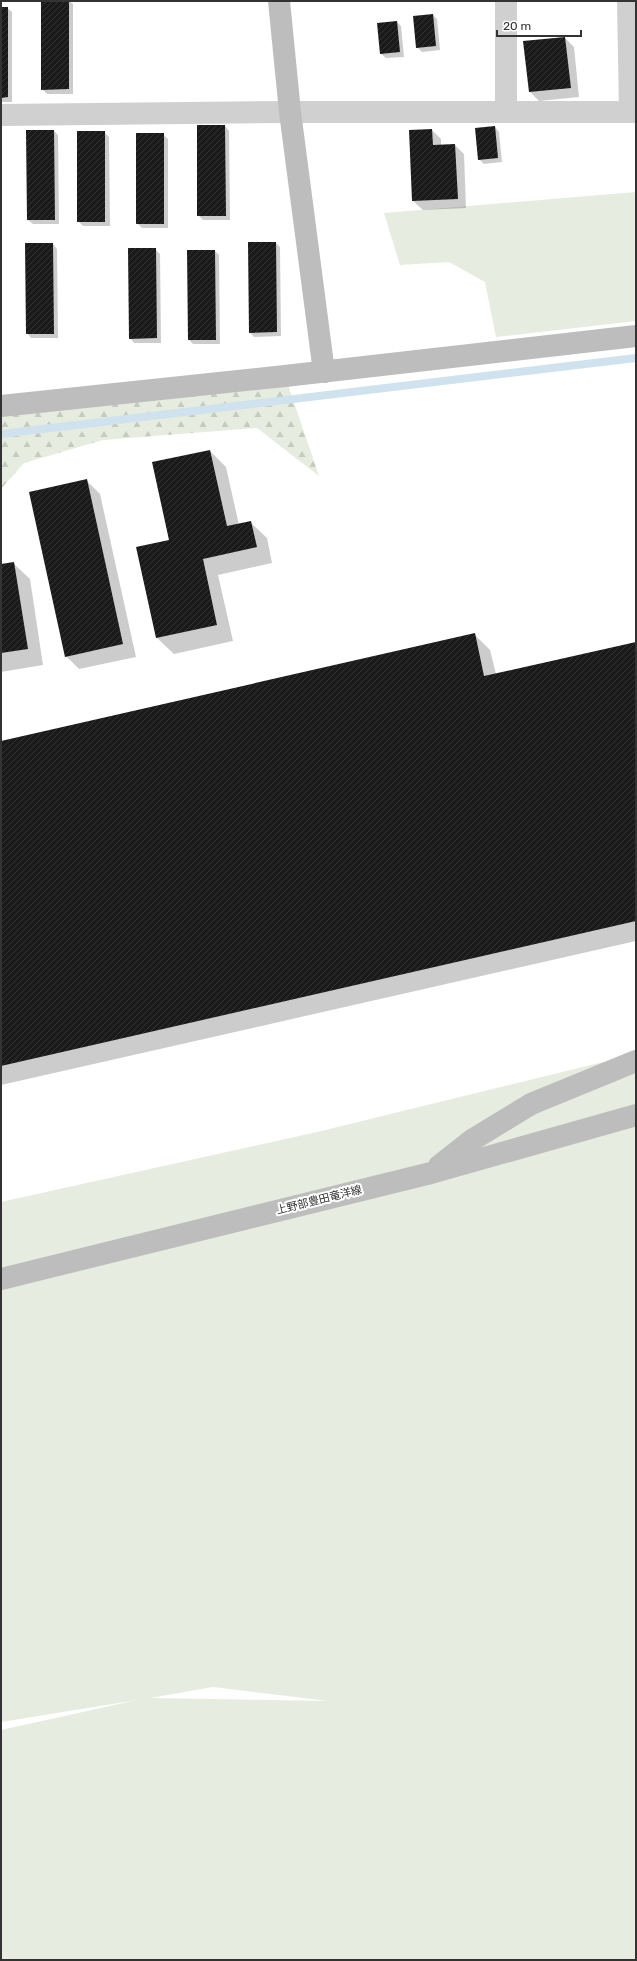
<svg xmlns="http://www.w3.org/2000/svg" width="637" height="1961" font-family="Rubik,'Noto Sans JP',sans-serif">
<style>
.grass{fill:#e6ecdf;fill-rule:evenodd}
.forest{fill:url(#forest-firs)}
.shadow{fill:#0003}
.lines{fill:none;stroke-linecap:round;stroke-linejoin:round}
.stream{stroke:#cfe2ee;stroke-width:8}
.building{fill:url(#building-hatch)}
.street{stroke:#d0d0d0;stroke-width:22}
.secondary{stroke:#bdbdbd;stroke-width:22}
.labels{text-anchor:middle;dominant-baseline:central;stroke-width:4;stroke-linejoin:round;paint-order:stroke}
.street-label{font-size:11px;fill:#333;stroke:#fff}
</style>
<defs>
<pattern id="forest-firs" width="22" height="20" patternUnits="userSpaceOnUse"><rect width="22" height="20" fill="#e6ecdf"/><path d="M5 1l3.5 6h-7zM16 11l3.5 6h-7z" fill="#c6cbc0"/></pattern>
<pattern id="building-hatch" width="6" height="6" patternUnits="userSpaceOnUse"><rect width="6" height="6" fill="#1a1a1a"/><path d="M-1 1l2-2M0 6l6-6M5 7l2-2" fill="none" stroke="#333"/></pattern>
</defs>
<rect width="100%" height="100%" fill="#fff"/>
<g class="grass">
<path d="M636,192V321L496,337L485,282L449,262L400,265L384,213Z"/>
<path d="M636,1054V1960H1V1730L137,1700L1,1722V1202L317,1132ZM213,1687L328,1701L150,1698Z"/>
</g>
<path class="forest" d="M285,376L319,476L257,428L103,440L24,463L1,489V406Z"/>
<g class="shadow">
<path d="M42,1H69L73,4V94H47L42,89Z"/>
<path d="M1,8H7L12,12V102H1Z"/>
<path d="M433,15L437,19L440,50L422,52L417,47Z"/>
<path d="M397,22L401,26L404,57L386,58L381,54Z"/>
<path d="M565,38L574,47L579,97L539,101L530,92Z"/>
<path d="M225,126L229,131L230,220H203L198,215Z"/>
<path d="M495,127L499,132L502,162L484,164L479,159Z"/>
<path d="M432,130L441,139V146L455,145L464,154L466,208L423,210L413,201Z"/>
<path d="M54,131L58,135L59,224H33L28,220Z"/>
<path d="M104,132L109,137L110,226H83L78,221Z"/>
<path d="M163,134L168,139V228H142L137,223Z"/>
<path d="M276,243L280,247L281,336L254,337L250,332Z"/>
<path d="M53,244L57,249L58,338H31L27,333Z"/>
<path d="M155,249L160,254L161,343H134L130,338Z"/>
<path d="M215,251L219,255L220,344H193L189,340Z"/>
<path d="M210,451L226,467L239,525L250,522L267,538L272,563L218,575L233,641L174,654L157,638L170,541Z"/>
<path d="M87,481L100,494L136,657L79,669L66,656Z"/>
<path d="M13,563L30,579L43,665L1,672V565Z"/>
<path d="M474,634L490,650L496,674L636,643V941L1,1085V742Z"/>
</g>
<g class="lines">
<path class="stream" d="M1,434L636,358"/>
</g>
<g class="building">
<path d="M41,1H69V89L41,90Z"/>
<path d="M1,7H8V97L1,98Z"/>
<path d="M433,14L436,46L416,48L413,16Z"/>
<path d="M397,21L400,52L380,54L377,23Z"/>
<path d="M565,37L571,88L529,92L523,41Z"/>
<path d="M197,125H225L226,216H197Z"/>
<path d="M495,126L498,158L478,160L475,128Z"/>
<path d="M432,129L433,145L455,144L458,199L412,201L409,130Z"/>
<path d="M26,130H54L55,220H27Z"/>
<rect x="77" y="131" width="28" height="91"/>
<rect x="136" y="133" width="28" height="91"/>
<path d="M248,242H276L277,332L249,333Z"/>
<path d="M25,243H53L54,334H26Z"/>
<path d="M128,248H156L157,338L129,339Z"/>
<path d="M187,250H215L216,340H188Z"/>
<path d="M210,450L227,526L251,521L257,547L203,559L217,625L156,638L136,547L169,540L152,462Z"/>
<path d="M87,479L123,644L65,657L29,492Z"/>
<path d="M14,562L28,649L1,653V564Z"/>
<path d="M475,633L484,676L636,642V921L1,1066V741Z"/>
</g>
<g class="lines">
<g class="street">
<path d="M506,1V111"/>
<path d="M628,1L630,111"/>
<path d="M1,115L290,112H636"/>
</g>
<g class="secondary">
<path d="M279,1L290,112L324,372"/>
<path d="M1,406L285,376L636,336"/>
<path d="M439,1166L472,1140L531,1104L636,1061"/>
<path d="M1,1279L431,1173L636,1115"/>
</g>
</g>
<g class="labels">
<g class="street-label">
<text transform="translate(319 1200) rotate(-14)">上野部豊田竜洋線</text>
</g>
</g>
<rect width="637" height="1961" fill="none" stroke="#333333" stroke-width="4"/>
<path d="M497 30v6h84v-6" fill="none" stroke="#333333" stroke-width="2"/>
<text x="503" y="30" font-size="12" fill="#333333" stroke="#ffffff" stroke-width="3" paint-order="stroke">20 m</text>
</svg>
